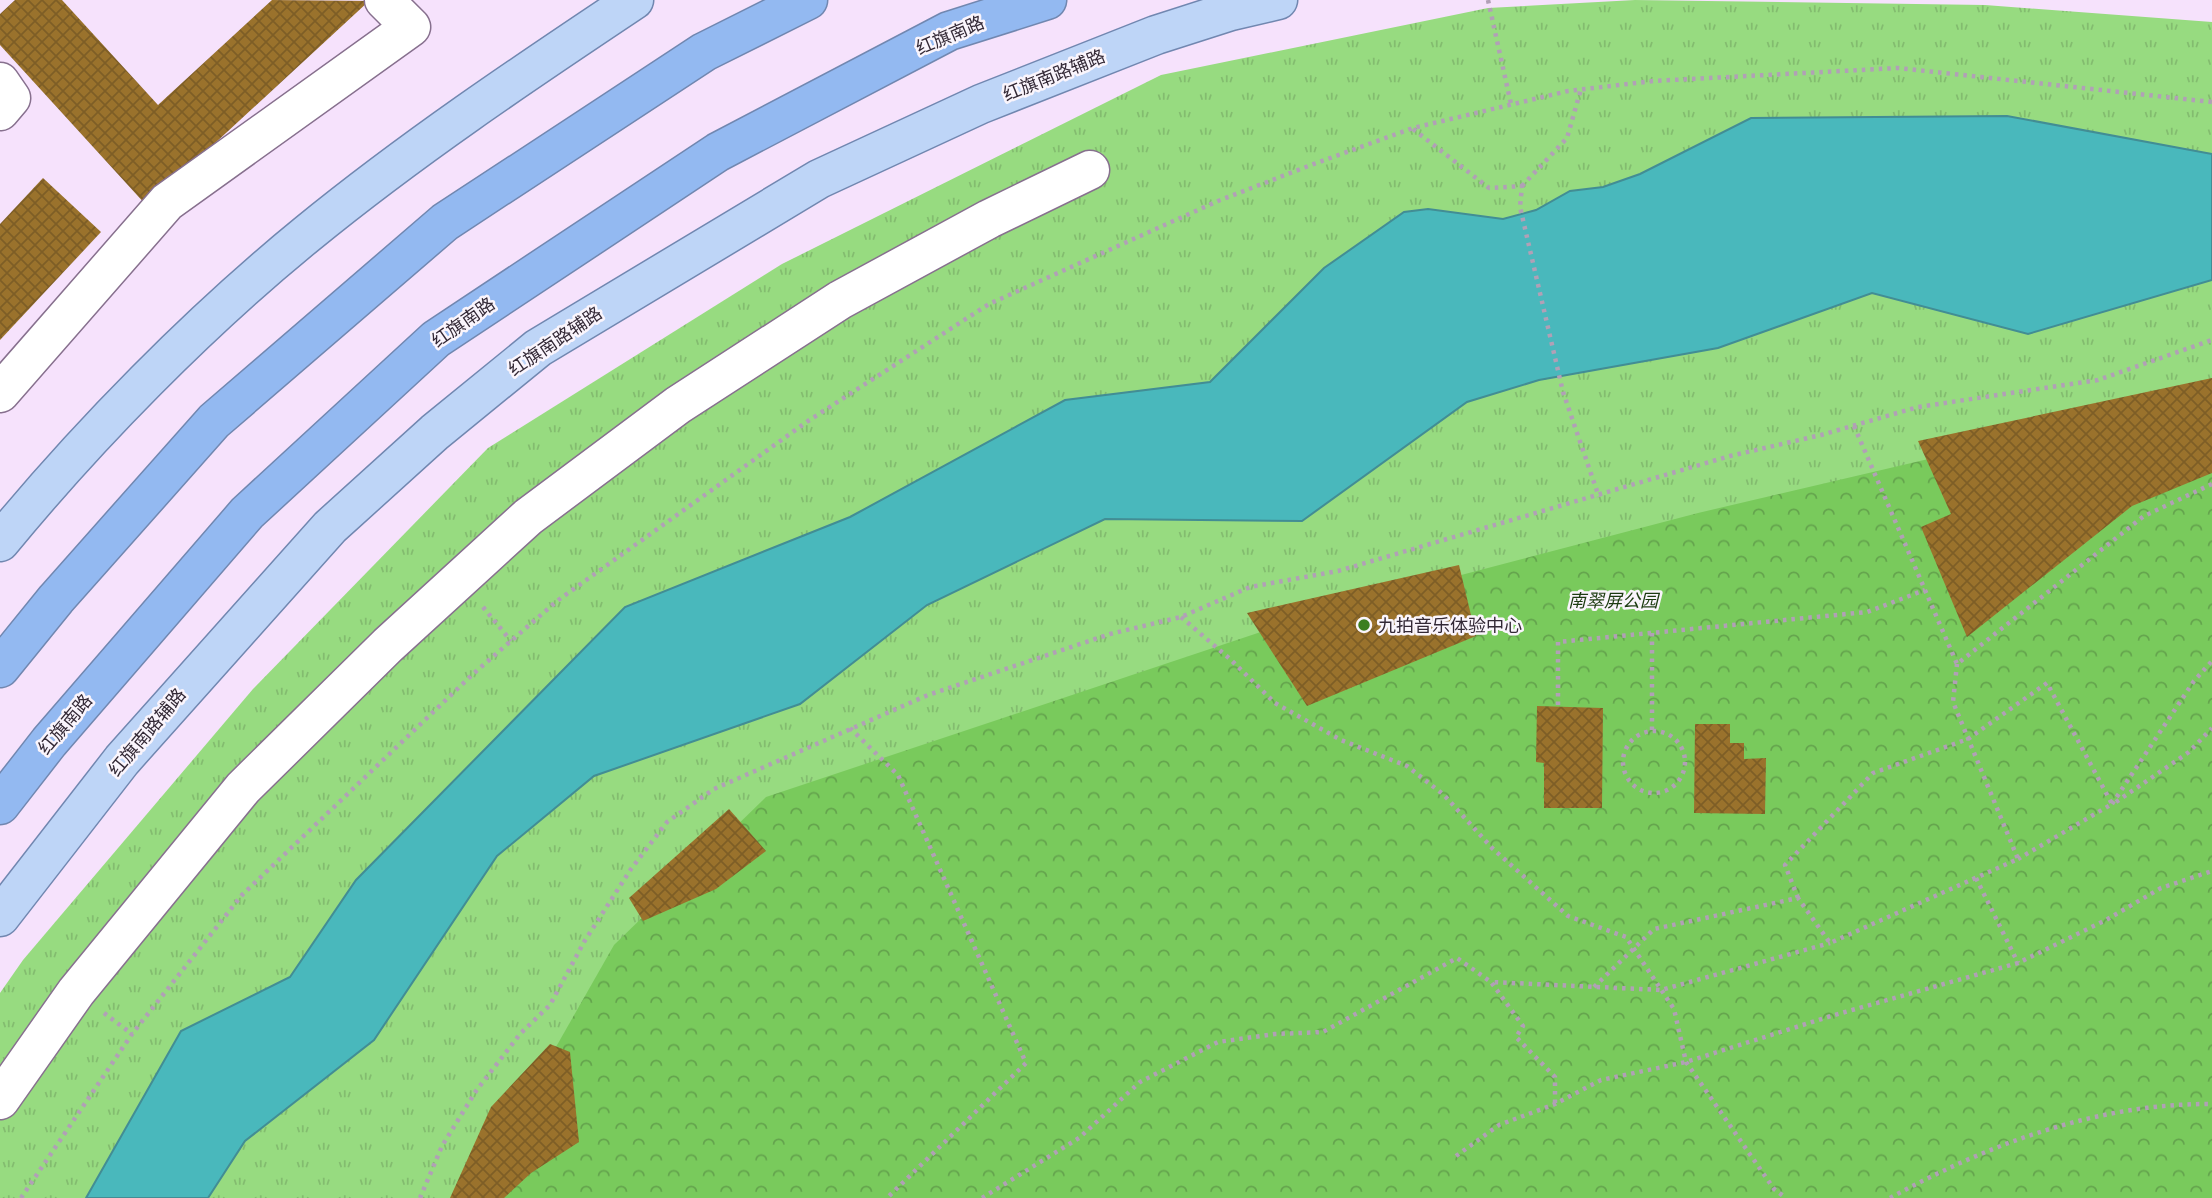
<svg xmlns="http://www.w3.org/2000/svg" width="2212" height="1198" font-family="'IBM Plex Serif','Noto Sans SC',serif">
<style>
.grass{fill:url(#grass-tufts)}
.forest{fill:url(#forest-crowns)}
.water{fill:#49b8bc;stroke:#428d94;stroke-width:2}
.building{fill:url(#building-cross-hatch)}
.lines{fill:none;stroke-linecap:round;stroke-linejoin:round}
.minor-casing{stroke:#87708e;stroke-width:41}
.major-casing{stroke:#7187b0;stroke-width:41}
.highway-casing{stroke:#7187b0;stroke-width:41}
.path{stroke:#b1a0b6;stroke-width:4.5;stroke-dasharray:3.5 5;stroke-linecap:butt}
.minor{stroke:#fff;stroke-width:38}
.major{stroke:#bed5f7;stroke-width:38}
.highway{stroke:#93b9f1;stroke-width:38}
.poi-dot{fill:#3b7e1f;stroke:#faf5fc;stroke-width:2.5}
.labels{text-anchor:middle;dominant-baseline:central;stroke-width:5;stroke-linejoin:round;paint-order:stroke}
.street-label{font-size:18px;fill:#332936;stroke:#faf5fc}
.park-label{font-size:18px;font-style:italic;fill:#1c3b10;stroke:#faf5fc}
.poi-label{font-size:18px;fill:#332936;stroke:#faf5fc;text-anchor:start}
</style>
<defs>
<pattern id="grass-tufts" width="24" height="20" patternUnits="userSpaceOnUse" patternTransform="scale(1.75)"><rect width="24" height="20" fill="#97db80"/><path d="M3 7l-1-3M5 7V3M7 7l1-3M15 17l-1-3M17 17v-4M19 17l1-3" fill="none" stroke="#83bc6f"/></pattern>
<pattern id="forest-crowns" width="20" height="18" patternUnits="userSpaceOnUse" patternTransform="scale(1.75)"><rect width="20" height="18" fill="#79ca5c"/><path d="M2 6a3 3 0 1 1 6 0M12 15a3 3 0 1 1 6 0" fill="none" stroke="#64a44d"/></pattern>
<pattern id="building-cross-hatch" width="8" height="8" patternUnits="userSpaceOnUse" patternTransform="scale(1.75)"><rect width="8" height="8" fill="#9a722c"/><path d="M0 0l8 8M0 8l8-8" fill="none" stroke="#7e5e26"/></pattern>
</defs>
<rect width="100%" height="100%" fill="#f6e2fc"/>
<path class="grass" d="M1635,0L1985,5L2212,22V1198H0V993L23,960L253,689L488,448L782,264L1161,75L1488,8Z"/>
<path class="forest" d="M2212,398V1198H470L614,945L766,797L1324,611L1698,513L2035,434Z"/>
<path class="water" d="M2007,116L2212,154V280L2028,334L1872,293L1718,348L1539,380L1467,402L1302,521L1105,519L927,605L800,704L594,776L497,856L374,1040L245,1141L208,1198H86L181,1031L290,977L356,880L625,607L850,517L1065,400L1210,382L1324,268L1404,212L1428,209L1503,219L1536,210L1570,191L1603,187L1640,174L1751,118Z"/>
<g class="building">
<path d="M15,0H62L158,105L272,0L369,1L147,206L0,45V14Z"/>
<path d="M43,178L101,232L0,340V224Z"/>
<path d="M2212,378V473L2132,506L1967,637L1921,527L1951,514L1918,441Z"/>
<path d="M1459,565L1476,636L1307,706L1247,613Z"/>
<path d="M1537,706L1603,708L1602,808H1544V763L1536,762Z"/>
<path d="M1695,724H1730V743H1744V759L1766,758L1765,814L1694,813Z"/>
<path d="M729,809L766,851L716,889L643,921L629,898Z"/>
<path d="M550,1044L570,1052L579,1142L531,1173L504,1198H450L491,1107Z"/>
</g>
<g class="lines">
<g class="minor-casing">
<g id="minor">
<path d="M0,82L11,98L0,111"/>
<path d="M0,393L167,202L411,27L384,0"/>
<path d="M0,1100L76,992L243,788L388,645L528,517L678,405L840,300L989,219L1090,170"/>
</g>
</g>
<g class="major-casing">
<g id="major">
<path d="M0,542C88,435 199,322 307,234C411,149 523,74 634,0"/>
<path d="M0,917L122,760L330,527L435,432L538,348L819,179L981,104L1156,35L1231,11L1278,0"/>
</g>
</g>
<g class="highway-casing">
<g id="highway">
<path d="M0,668L56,599L214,421L445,222L704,52L808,0"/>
<path d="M0,805L49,742L247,513L436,339L718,152L949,31L1047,0"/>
</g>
</g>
<g class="path">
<path d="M1488,0L1511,104"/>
<path d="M1413,129L1489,188L1522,186L1520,207L1563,392L1599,497"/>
<path d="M1522,186L1567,138L1581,89"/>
<path d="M1854,426L1957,664L2144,516L2212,484"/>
<path d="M483,607L511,641"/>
<path d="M1181,617L1230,659L1275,703L1341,740L1407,766L1444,795L1492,848L1568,916L1626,937L1674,1009L1686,1062L1774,1189L1786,1198"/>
<path d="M1558,705V642L1867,612L1925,590"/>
<path d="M850,728L898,775L1026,1063L887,1198"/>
<path d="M1652,730V632"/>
<circle cx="1654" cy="762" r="31"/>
<path d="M2116,802L2189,752L2212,728"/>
<path d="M2112,804L2194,681L2212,661"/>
<path d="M1976,878L2018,963"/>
<path d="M1798,898L1785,865L1873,773L1968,739L2047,683L2112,804L2018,859"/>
<path d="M1594,987L1654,929L1798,898L1830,943L2018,859L1953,702L1957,664"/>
<path d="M104,1013L132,1034"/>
<path d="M1555,1103V1077L1516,1037L1523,1026L1491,982L1661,990L1830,943"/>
<path d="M1456,1156L1499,1125L1555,1104L1601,1080L1686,1062L1831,1016L2018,963L2106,920L2161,888L2212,871"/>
<path d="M21,1198L132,1034L242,895L473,674L557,601L808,421L989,304L1218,201L1311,165L1413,128L1568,91L1653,81L1898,68L2212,102"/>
<path d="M420,1198L442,1146L476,1091L520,1034L550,1005L584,942L631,869L667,822L714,789L928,695L1110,634L1181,617L1250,587L1338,571L1730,456L1821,435L1918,407L2098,380L2212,340"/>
<path d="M982,1198L1079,1138L1140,1082L1218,1042L1275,1034L1323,1032L1457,958L1491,982"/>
<path d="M1890,1198C1989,1144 2098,1103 2212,1104"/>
</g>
<use href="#minor" class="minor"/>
<use href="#major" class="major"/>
<use href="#highway" class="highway"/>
</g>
<circle class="poi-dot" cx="1364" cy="625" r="7"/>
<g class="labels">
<g class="street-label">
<text transform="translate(950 35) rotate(-23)">红旗南路</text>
<text transform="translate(1054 75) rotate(-22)">红旗南路辅路</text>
<text transform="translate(463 322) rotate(-35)">红旗南路</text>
<text transform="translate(555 341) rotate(-34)">红旗南路辅路</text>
<text transform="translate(65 724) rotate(-50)">红旗南路</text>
<text transform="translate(147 732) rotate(-50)">红旗南路辅路</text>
</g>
<g class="park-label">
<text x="1613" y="600">南翠屏公园</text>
</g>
<g class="poi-label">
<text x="1378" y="625">九拍音乐体验中心</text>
</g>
</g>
</svg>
